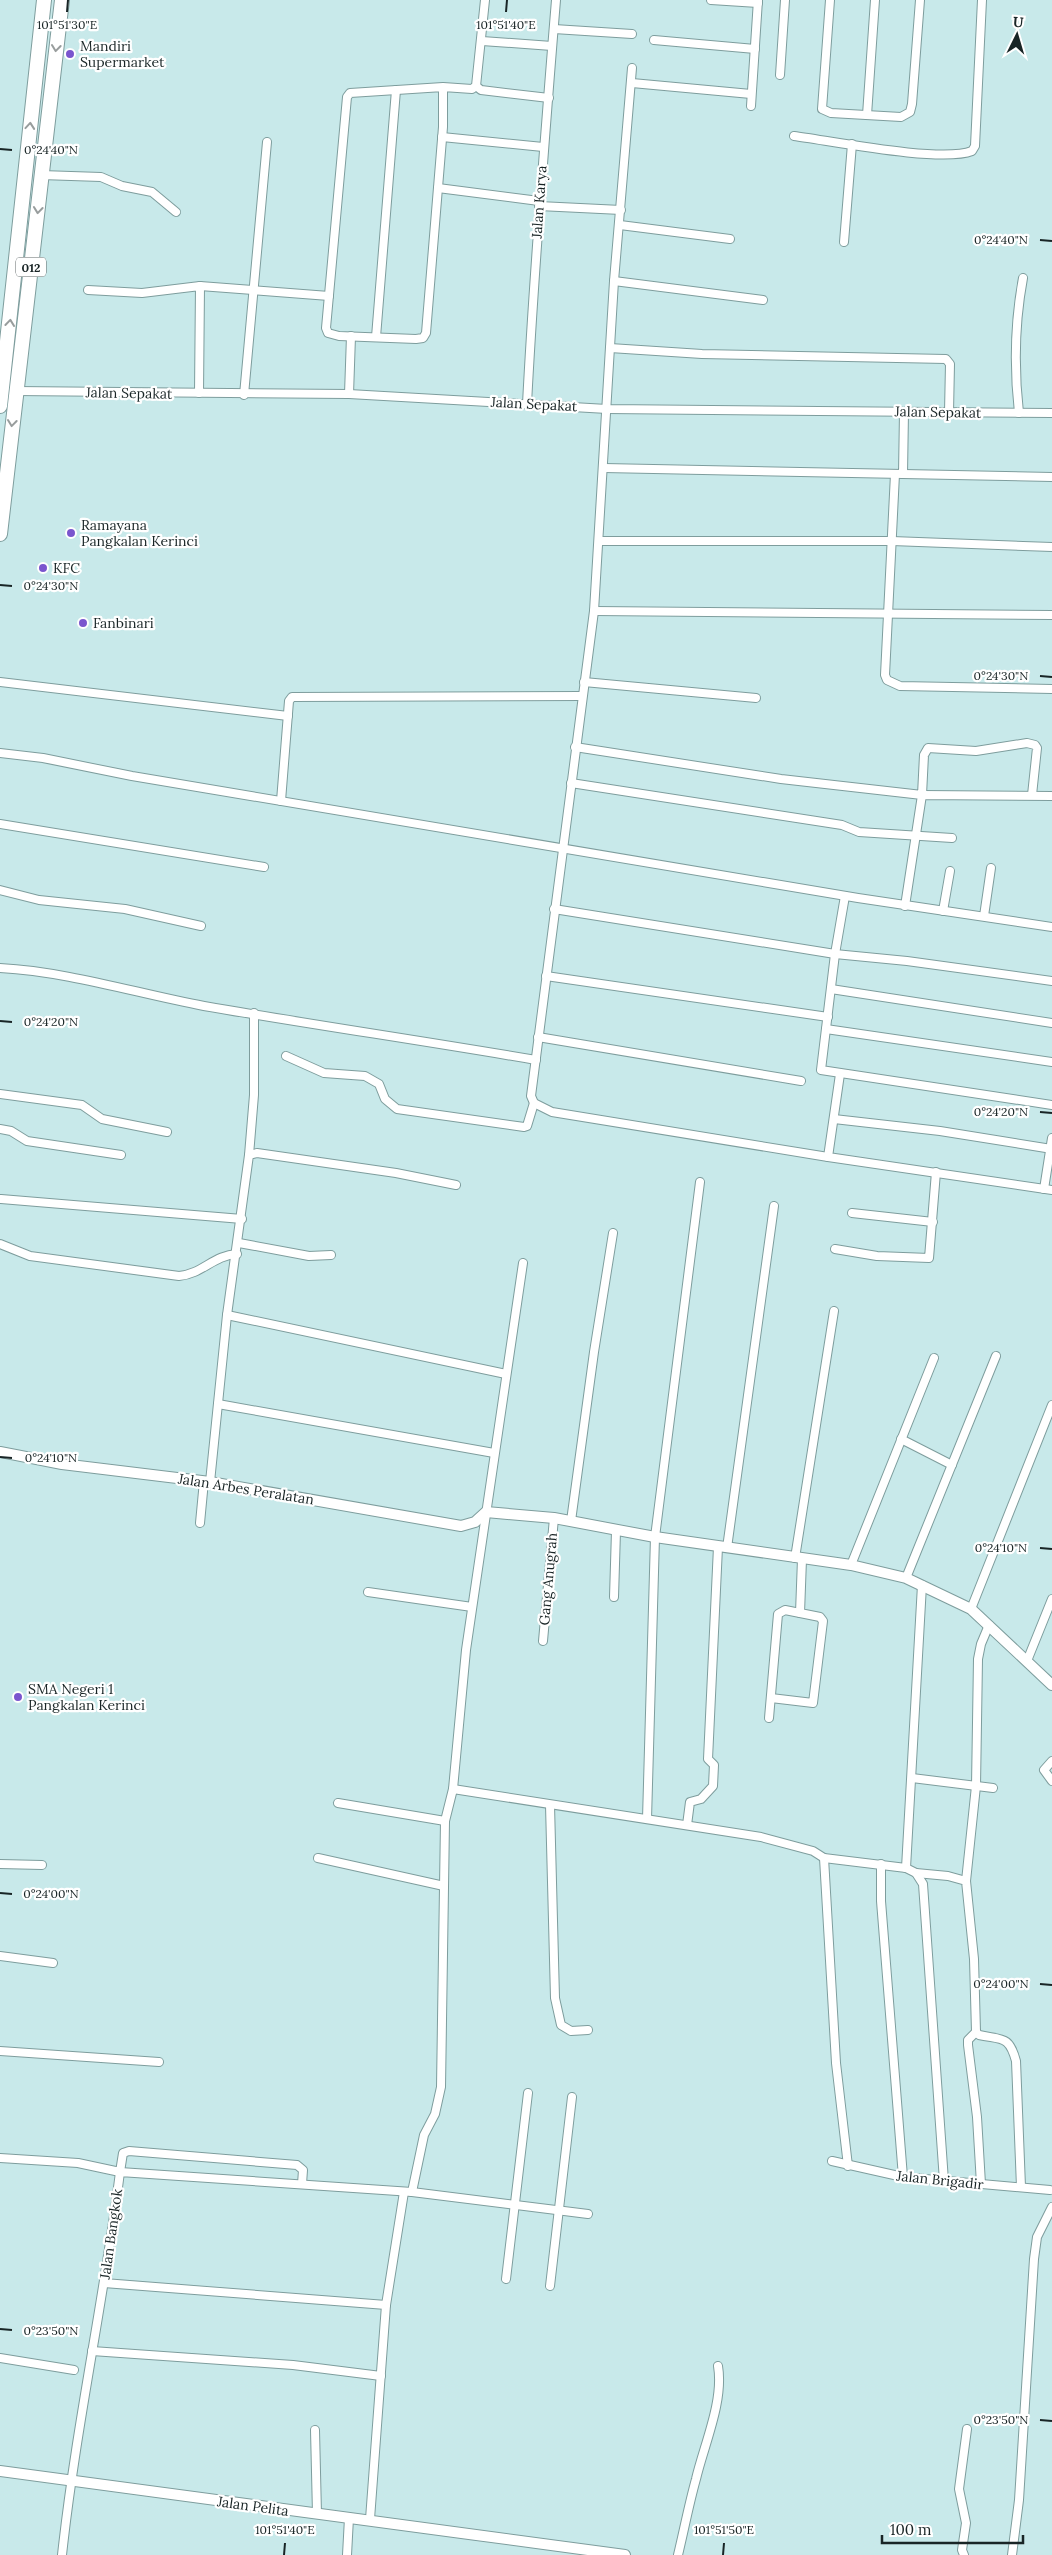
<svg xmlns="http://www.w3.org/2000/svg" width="1052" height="2555" font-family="Lora,serif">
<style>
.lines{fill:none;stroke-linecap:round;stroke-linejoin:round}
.minor-casing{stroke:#7e9d9d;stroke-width:10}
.tertiary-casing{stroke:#7e9d9d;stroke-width:12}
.trunk-casing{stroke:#7e9d9d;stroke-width:16}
.minor{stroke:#fff;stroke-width:8}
.tertiary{stroke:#fff;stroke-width:10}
.trunk{stroke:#fff;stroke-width:14}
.oneway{stroke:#989d9d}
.ticks{fill:none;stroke:#192526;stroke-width:2}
.poi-dot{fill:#7a55ce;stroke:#fff;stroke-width:2}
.labels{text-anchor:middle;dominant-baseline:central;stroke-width:4.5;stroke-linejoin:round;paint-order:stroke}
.shield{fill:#fff;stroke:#5e6667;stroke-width:1}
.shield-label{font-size:12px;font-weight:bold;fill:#192526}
.poi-label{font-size:14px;fill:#192526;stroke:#fff;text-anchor:start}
.street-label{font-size:14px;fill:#192526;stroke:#fff}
.ticks-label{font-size:12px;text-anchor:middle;fill:#192526;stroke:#fff;stroke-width:4.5;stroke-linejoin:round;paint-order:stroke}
</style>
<rect width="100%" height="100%" fill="#c8e9ea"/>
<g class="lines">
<g class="minor-casing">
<g id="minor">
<path d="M711,0L758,3"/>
<path d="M830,0L822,109L831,113L901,117L910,112L912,104L920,0"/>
<path d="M554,29L632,34"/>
<path d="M654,40L755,49"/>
<path d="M482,41L552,46"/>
<path d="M632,68L614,281L594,611L531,1096L534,1103L552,1112L828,1157"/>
<path d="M780,75L785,0"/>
<path d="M632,83L751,94"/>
<path d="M476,86L481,90L549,98"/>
<path d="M443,87V127L426,333L423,338L416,339L339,336L328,333L326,328L347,97L350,93L443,87L472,89L476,86L485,0"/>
<path d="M751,106L758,0"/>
<path d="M867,115L875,0"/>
<path d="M794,136C832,141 941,163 972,151L975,146L982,0"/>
<path d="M442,137L543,147"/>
<path d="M41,175L101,177L122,186L152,192L176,212"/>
<path d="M438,188L539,201"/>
<path d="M539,206L621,210"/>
<path d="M620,225L730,239"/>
<path d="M844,242L852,144"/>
<path d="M614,281L763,300"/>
<path d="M200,286L329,296"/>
<path d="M88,290L142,293L200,286L199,393"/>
<path d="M376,337L396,90"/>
<path d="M610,348L702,354L946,359L950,364L949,412"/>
<path d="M15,391L349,394L607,409L1052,413"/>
<path d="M349,394L351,336"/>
<path d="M244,395L267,142"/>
<path d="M527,404C534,269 545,134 556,0"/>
<path d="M1019,413C1014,369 1015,321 1023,278"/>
<path d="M604,468L903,474L904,412"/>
<path d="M895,474L885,675L887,680L900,686L1052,689"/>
<path d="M903,474L1052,477"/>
<path d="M599,541H892L1052,547"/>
<path d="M594,611L1052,615"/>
<path d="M0,682L288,716"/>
<path d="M584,682L756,698"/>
<path d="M575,747L781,779L922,795L924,755L928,748L976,751L1027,743L1035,745L1037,748L1032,795"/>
<path d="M0,753L43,758L132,776L858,898L1052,927"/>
<path d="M571,783L842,825L859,832L952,838"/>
<path d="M281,801L289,701L292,697L582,696"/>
<path d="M0,824L264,867"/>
<path d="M0,890L39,900L125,909L201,926"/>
<path d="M845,896L835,954L821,1070L1052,1105"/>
<path d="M905,906L922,795L1052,796"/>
<path d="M554,909L835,954L907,961L1052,981"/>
<path d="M943,911L950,871"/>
<path d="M984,916L991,868"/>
<path d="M0,968C70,972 135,993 204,1006C314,1025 425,1041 536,1060"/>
<path d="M546,976L828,1017"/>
<path d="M831,989L1052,1023"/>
<path d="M826,1029L1052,1062"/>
<path d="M538,1037L801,1081"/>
<path d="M286,1056L324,1073L365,1076L379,1084L385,1099L397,1109L524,1127L527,1126L534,1103"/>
<path d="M840,1074L828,1157L1052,1190"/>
<path d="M0,1094L82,1105L102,1119L167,1132"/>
<path d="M834,1119L940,1131L1052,1149"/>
<path d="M0,1129L11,1131L27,1141L121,1155"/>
<path d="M249,1155L254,1095V1013"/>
<path d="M1044,1189L1052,1138"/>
<path d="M1,1199L242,1219"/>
<path d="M852,1213L933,1222"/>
<path d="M239,1243L309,1256L331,1255"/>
<path d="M0,1244L30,1256L179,1276C202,1274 214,1255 237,1254"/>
<path d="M835,1249L877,1256L929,1258L936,1172"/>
<path d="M227,1315L506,1374"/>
<path d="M218,1404L494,1453"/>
<path d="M901,1439L952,1465"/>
<path d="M210,1482L227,1315L249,1155L257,1153L396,1173L456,1185"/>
<path d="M571,1521L594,1352L613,1233"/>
<path d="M200,1523L204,1481"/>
<path d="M727,1548L774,1206"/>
<path d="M795,1558L834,1311"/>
<path d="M851,1565L934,1358"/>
<path d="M906,1578L996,1356"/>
<path d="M368,1592L472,1607"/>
<path d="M614,1597L616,1531"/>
<path d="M971,1609L1052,1405"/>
<path d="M543,1641L554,1518"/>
<path d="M1027,1661L1052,1599"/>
<path d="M771,1698L813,1703L823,1621L820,1617L800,1613L802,1559"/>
<path d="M769,1718L778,1614L785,1610L800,1613"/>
<path d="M1052,1761L1044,1770L1052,1781"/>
<path d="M912,1778L993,1788"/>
<path d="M453,1789L761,1837L813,1851L824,1858L836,2063L848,2166"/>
<path d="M338,1803L445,1821"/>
<path d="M550,1805L555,1998L561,2025L571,2031L588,2030"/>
<path d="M647,1819L655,1537L700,1182"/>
<path d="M687,1825L690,1802L701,1799L713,1786L714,1765L708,1759L718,1547"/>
<path d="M318,1858L444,1886"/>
<path d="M824,1858L906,1868L916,1873L923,1884L944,2181"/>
<path d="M0,1864L42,1865"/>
<path d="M881,1864V1901L903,2177"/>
<path d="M906,1868L922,1585"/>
<path d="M916,1873L948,1876L966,1881L974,1959L976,2032"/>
<path d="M966,1881L976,1786L978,1659L981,1644L989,1625"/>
<path d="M0,1956L53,1963"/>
<path d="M976,2032L979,2035C1002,2040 1009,2035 1016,2061L1021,2187"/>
<path d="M976,2032L968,2040V2045L977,2117L981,2184"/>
<path d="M0,2051L159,2062"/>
<path d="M0,2158L78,2163L120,2172L123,2153L129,2151L297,2165L303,2170L302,2184"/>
<path d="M832,2161L903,2177L1050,2190"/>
<path d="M412,2192L424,2135L435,2114L441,2087L445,1821L453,1789L466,1650L523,1263"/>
<path d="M506,2279L528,2093"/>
<path d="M104,2283L386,2305"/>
<path d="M550,2286L572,2097"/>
<path d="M92,2351L293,2365L381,2376"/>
<path d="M0,2358L74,2370"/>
<path d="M315,2430L317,2514"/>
<path d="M370,2519L386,2305L404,2192"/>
<path d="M62,2555C76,2426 104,2300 120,2172L412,2192L588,2214"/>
<path d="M347,2555L349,2518"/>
<path d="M678,2555C684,2530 689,2504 696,2479C704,2445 724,2401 718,2366"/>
<path d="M964,2555L962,2550L966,2523L959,2489L967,2429"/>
<path d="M1012,2555L1019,2500L1034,2259L1037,2237L1052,2207"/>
</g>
</g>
<g class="tertiary-casing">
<g id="tertiary">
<path d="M0,1452L62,1464L210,1482L461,1526L475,1522L486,1512L554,1518L655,1537L851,1565L906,1578L971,1609L1052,1685"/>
<path d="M0,2471L625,2555"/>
</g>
</g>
<g class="trunk-casing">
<g id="trunk">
<path d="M0,406L44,0"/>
<path d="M0,534L62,0"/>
</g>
</g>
<use href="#minor" class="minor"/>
<use href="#tertiary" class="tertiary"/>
<use href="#trunk" class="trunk"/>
</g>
<defs><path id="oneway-chevron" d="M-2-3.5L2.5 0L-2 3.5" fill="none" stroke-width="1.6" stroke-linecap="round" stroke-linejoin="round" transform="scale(1.25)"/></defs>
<g class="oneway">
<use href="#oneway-chevron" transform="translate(56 48) rotate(97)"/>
<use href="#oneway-chevron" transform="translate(30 126) rotate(-85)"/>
<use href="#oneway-chevron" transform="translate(38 210) rotate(96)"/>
<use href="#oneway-chevron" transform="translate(10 323) rotate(-84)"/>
<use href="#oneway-chevron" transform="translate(12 423) rotate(97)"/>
</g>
<path class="ticks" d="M67,12L68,0M506,12L507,0M0,149L12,150M1040,240L1052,241M0,585L12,586M1040,676L1052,677M0,1021L12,1022M1040,1112L1052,1113M0,1457L12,1458M1040,1548L1052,1549M0,1893L12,1894M1040,1984L1052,1985M0,2329L12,2330M1040,2420L1052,2421M284,2555L285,2543M723,2555L724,2543"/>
<g class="poi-dot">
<circle cx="70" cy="54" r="5"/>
<circle cx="71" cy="533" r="5"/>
<circle cx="43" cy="568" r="5"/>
<circle cx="83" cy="623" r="5"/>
<circle cx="18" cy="1697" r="5"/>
</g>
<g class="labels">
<rect class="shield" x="16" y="257.5" width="30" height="19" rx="4"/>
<g class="shield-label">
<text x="31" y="267">012</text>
</g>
<g class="poi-label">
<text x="80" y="46">Mandiri<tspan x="80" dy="16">Supermarket</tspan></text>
<text x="81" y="525">Ramayana<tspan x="81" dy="16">Pangkalan Kerinci</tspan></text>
<text x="53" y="568">KFC</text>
<text x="93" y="623">Fanbinari</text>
<text x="28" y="1689">SMA Negeri 1<tspan x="28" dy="16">Pangkalan Kerinci</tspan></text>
</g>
<g class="street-label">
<text transform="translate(539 202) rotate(-86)">Jalan Karya</text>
<text transform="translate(129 393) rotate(1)">Jalan Sepakat</text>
<text transform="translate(534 404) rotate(3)">Jalan Sepakat</text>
<text transform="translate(938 412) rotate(1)">Jalan Sepakat</text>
<text transform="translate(246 1489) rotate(9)">Jalan Arbes Peralatan</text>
<text transform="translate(548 1579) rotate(-85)">Gang Anugrah</text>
<text transform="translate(940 2180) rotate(6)">Jalan Brigadir</text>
<text transform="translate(111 2234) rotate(-82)">Jalan Bangkok</text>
<text transform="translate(253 2506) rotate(8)">Jalan Pelita</text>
</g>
</g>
<g class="ticks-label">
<text x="67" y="29">101°51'30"E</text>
<text x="506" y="29">101°51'40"E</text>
<text x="51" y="154">0°24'40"N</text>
<text x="1001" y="244">0°24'40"N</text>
<text x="51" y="590">0°24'30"N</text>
<text x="1001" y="680">0°24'30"N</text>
<text x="51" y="1026">0°24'20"N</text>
<text x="1001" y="1116">0°24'20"N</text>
<text x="51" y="1462">0°24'10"N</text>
<text x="1001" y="1552">0°24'10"N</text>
<text x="51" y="1898">0°24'00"N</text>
<text x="1001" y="1988">0°24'00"N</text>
<text x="51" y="2335">0°23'50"N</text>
<text x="1001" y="2424">0°23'50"N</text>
<text x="285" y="2534">101°51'40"E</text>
<text x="724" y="2534">101°51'50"E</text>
</g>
<g transform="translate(1017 35) rotate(5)" stroke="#ffffff" stroke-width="4" paint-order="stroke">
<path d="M0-4L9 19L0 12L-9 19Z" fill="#192526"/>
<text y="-8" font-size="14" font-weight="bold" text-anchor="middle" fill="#192526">U</text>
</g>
<path d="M882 2535v8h141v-8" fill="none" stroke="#192526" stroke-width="2.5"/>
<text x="890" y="2535" font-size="15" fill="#192526" stroke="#ffffff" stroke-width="4" paint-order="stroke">100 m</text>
</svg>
